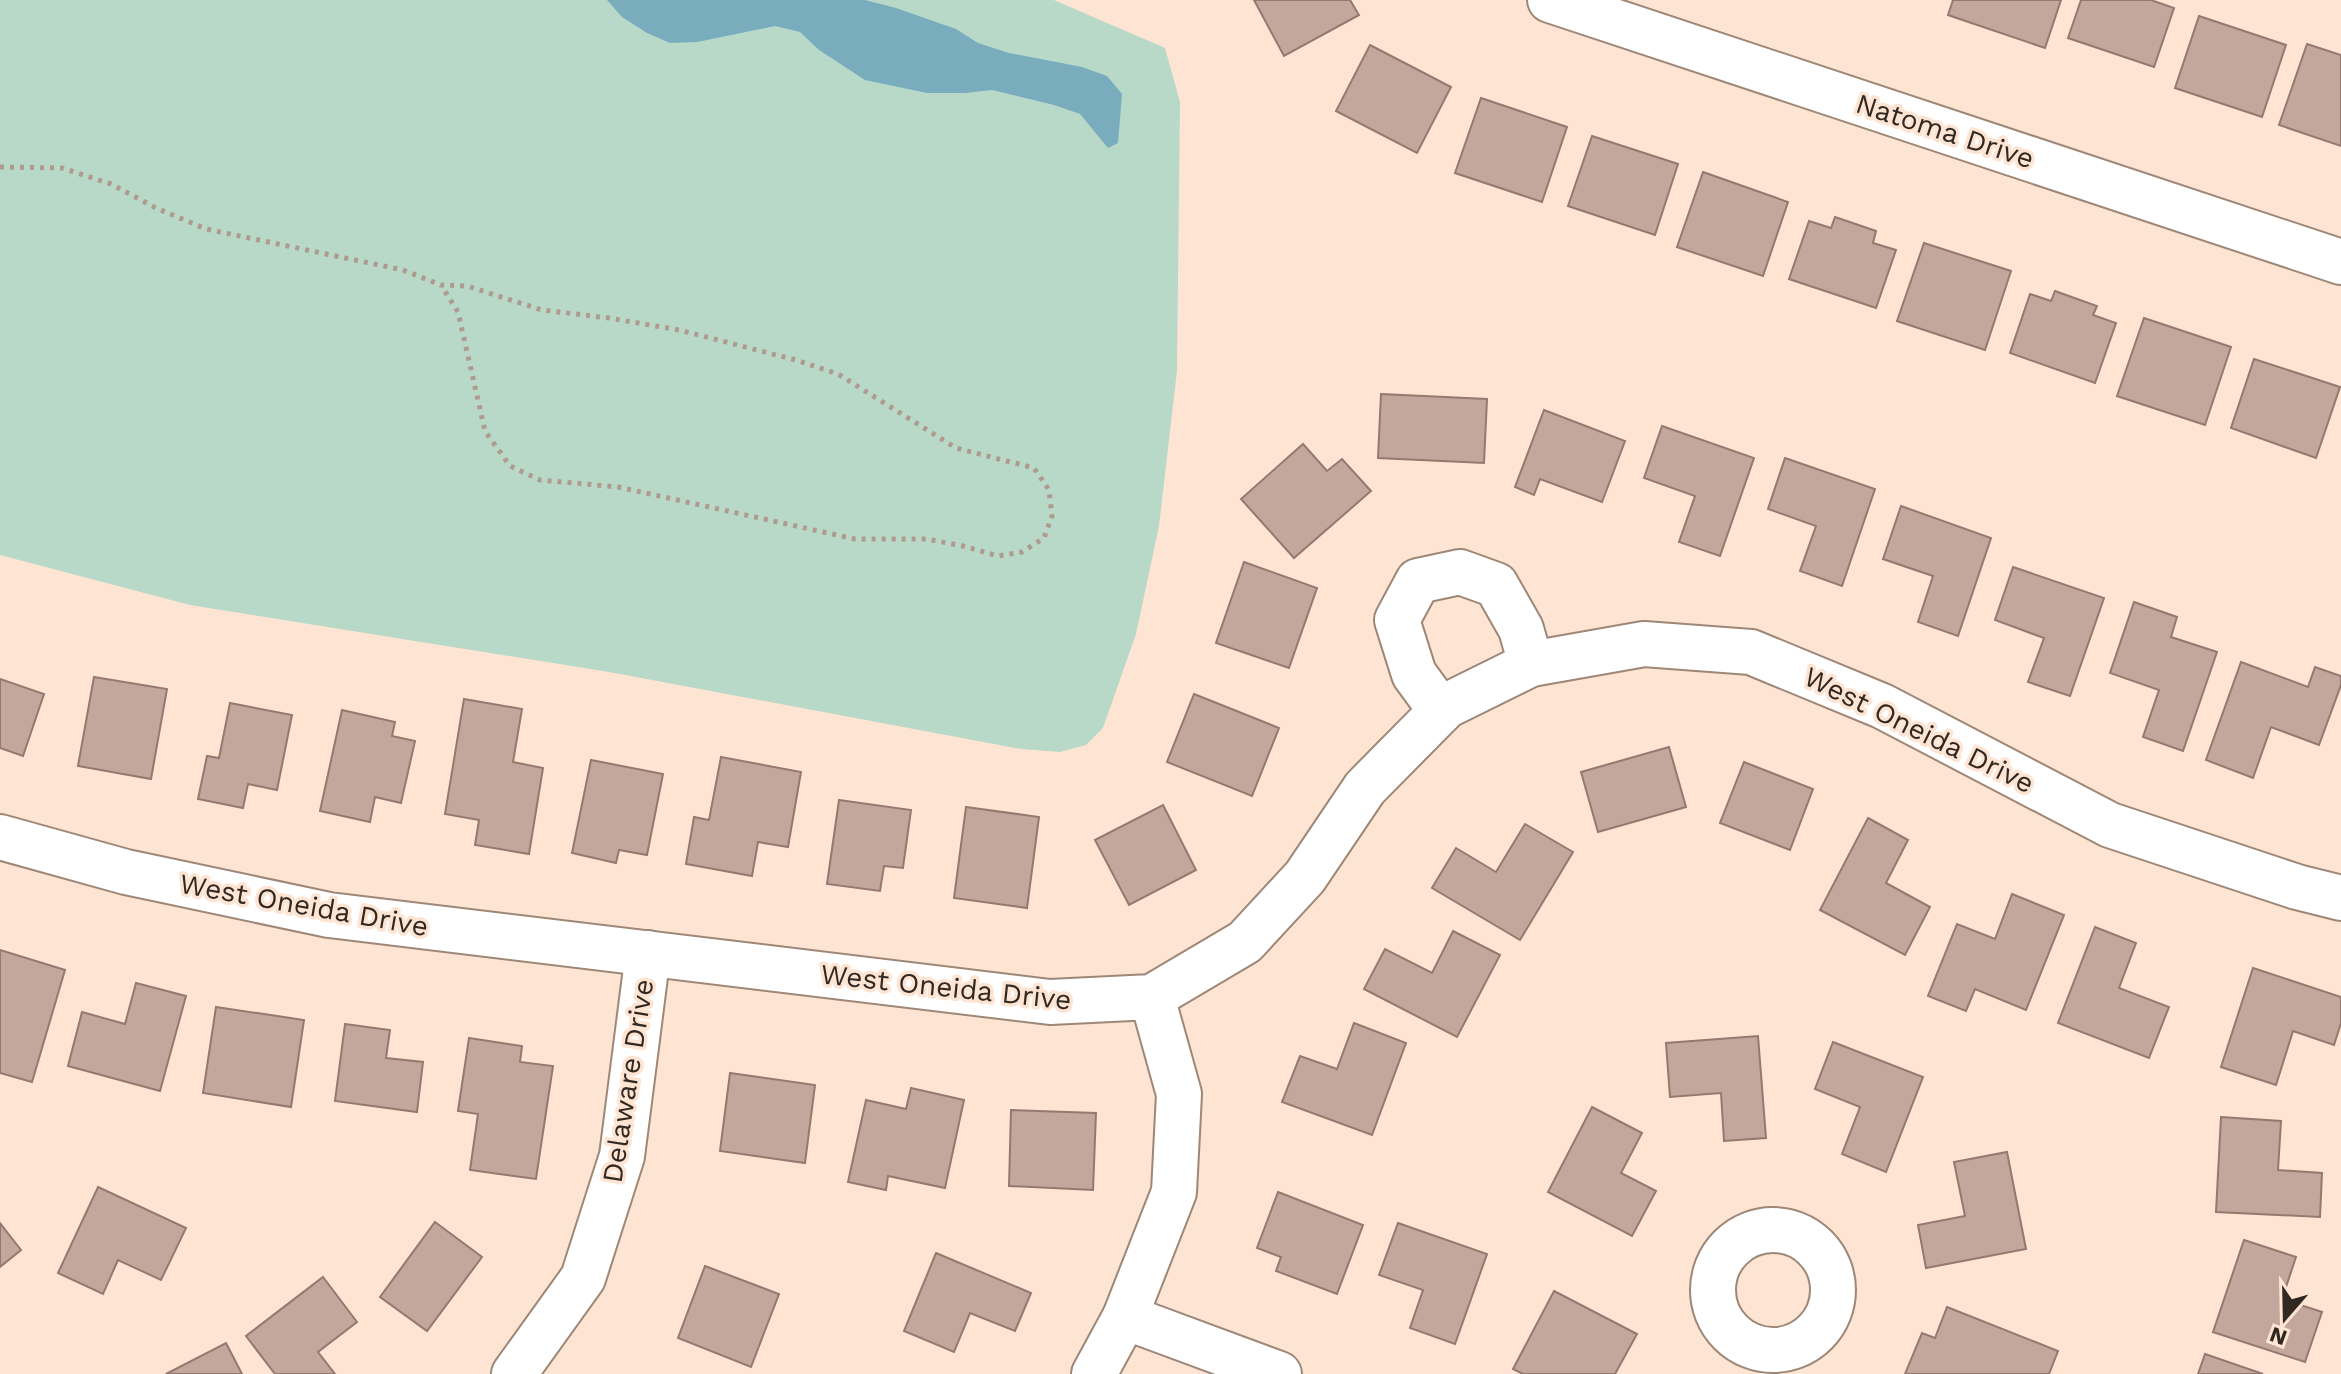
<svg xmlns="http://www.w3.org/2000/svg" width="2341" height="1374" font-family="'Work Sans',sans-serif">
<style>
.green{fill:#b8d9c8}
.water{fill:#79acbd}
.building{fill:#c3a79d;stroke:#93796f;stroke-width:2}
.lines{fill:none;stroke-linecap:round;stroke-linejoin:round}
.minor-casing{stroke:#9e8777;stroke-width:48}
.path{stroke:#ae9b8e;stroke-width:5;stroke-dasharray:4 6;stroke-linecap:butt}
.minor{stroke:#fff;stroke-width:44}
.labels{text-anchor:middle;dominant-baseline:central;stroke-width:7;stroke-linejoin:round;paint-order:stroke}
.street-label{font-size:28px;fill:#312821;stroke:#fee5d3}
</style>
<rect width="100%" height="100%" fill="#fee5d3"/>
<path class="green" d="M0,0H1054L1165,48L1180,102L1177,371L1159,526L1136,634L1103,728L1086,745L1060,752L1021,749L609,672L190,605L0,555Z"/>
<path class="water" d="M607,0H865L896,8L956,29L978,43L1009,53L1082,67L1107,76L1122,94L1118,143L1108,148L1080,114L1054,105L992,90L965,93H927L865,80L819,50L800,32L775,26L697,42L670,43L647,33L622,17Z"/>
<g class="building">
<path d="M1254,0H1350L1359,15L1284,56Z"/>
<path d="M1953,0H2061L2045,48L1948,15Z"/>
<path d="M2081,0H2151L2174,8L2154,67L2068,38Z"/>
<path d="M2199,16L2286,45L2262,117L2175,88Z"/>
<path d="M2307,44L2341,55V146L2279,125Z"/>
<path d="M1370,45L1451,87L1417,153L1336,111Z"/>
<path d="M1481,98L1567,127L1542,202L1455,173Z"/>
<path d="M1592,136L1678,164L1655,235L1568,206Z"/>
<path d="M1703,172L1788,202L1763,276L1677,247Z"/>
<path d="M1835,217L1876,231L1873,243L1896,250L1876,308L1789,279L1809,221L1831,228Z"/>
<path d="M1924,243L2011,271L1985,350L1897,321Z"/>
<path d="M2055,291L2097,306L2093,315L2116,323L2095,383L2010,353L2030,294L2051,301Z"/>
<path d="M2144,318L2231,347L2205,425L2117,396Z"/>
<path d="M2254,359L2340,387L2316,458L2231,428Z"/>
<path d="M1381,394L1487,399L1484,463L1378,458Z"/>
<path d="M1544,410L1625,441L1602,502L1540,479L1534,495L1515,487Z"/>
<path d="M1662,426L1754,458L1720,556L1679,542L1695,496L1644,478Z"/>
<path d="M1303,444L1327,471L1342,459L1371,491L1294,558L1241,499Z"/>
<path d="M1785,458L1875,489L1842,586L1800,571L1816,526L1768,509Z"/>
<path d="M1901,506L1991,538L1958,636L1918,622L1933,576L1883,559Z"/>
<path d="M1244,562L1317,588L1289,668L1216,643Z"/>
<path d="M2013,567L2104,598L2070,696L2028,682L2044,638L1995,620Z"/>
<path d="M2134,602L2177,617L2171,637L2217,652L2183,751L2143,737L2159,690L2110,673Z"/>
<path d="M2241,662L2308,687L2315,667L2341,676V685L2319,745L2271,727L2253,778L2206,760Z"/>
<path d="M94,677L167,689L151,779L78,766Z"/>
<path d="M0,679L44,694L23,756L0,748Z"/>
<path d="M1194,694L1279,728L1252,796L1167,762Z"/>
<path d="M464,699L522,709L513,762L543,768L529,854L475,845L479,820L445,814Z"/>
<path d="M230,703L292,715L277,790L248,784L243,808L198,799L207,756L219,758Z"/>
<path d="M342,710L395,722L392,736L415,741L401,803L375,797L370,822L320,811Z"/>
<path d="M1669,747L1686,807L1598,832L1581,772Z"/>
<path d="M721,757L801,772L788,847L758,842L752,876L686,864L694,817L709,820Z"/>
<path d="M591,760L663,774L647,855L619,850L616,863L572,853Z"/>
<path d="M1744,762L1813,789L1790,850L1720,823Z"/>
<path d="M839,800L911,810L903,868L884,866L880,891L827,884Z"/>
<path d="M1163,805L1196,870L1129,905L1095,840Z"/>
<path d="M966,807L1039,817L1027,908L954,898Z"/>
<path d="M1868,818L1908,840L1886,883L1930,907L1905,955L1820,910Z"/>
<path d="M1525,824L1573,852L1520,940L1432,888L1456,848L1496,872Z"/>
<path d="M2012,894L2064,915L2026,1010L1975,989L1966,1011L1928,996L1957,924L1995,939Z"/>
<path d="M2095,927L2136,943L2119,988L2169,1007L2149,1058L2058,1023Z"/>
<path d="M1453,931L1500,955L1457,1037L1364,989L1385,949L1432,973Z"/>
<path d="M0,950L65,970L32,1082L0,1073Z"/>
<path d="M2253,968L2341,997V1023L2334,1045L2293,1031L2276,1085L2221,1067Z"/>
<path d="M136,983L186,996L160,1091L68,1066L82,1012L125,1024Z"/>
<path d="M216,1007L304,1020L291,1107L203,1093Z"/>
<path d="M1354,1023L1406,1043L1372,1135L1282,1102L1300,1056L1337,1069Z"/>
<path d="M345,1024L390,1030L386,1058L423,1062L417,1112L335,1101Z"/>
<path d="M1758,1036L1766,1138L1724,1141L1721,1093L1670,1097L1666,1043Z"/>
<path d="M469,1038L522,1046L520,1062L553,1066L536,1179L470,1170L478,1114L458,1111Z"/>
<path d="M1833,1042L1923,1077L1886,1172L1842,1154L1860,1107L1815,1089Z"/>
<path d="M730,1073L815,1085L805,1163L720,1151Z"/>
<path d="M911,1088L964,1100L945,1188L888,1176L886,1190L848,1182L866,1100L906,1109Z"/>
<path d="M1592,1107L1642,1133L1621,1173L1656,1191L1632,1236L1548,1192Z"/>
<path d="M1011,1110L1096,1113L1093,1190L1009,1186Z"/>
<path d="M2221,1117L2281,1121L2278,1170L2322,1173L2320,1217L2216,1212Z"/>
<path d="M2007,1152L2026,1249L1926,1268L1918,1225L1965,1216L1954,1162Z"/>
<path d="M98,1187L186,1228L161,1280L118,1260L103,1294L58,1273Z"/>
<path d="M1278,1192L1363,1225L1337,1294L1276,1271L1281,1257L1257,1248Z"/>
<path d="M435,1222L482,1257L427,1331L380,1297Z"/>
<path d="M0,1223L21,1250L0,1267Z"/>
<path d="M1398,1223L1487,1254L1455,1344L1410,1328L1423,1290L1379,1275Z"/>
<path d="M2244,1240L2296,1257L2282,1299L2322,1312L2305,1362L2213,1332Z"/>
<path d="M936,1253L1031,1293L1015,1331L970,1313L954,1352L904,1331Z"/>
<path d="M705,1266L779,1294L751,1367L678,1338Z"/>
<path d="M323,1277L357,1322L318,1352L335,1374H275L246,1336Z"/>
<path d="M1554,1291L1637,1334L1615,1374H1523L1513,1369Z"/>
<path d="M1947,1307L2058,1351L2049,1374H1905L1922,1333L1935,1338Z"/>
<path d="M226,1343L242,1374H166Z"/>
<path d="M2205,1354L2263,1374H2198Z"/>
</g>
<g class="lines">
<g class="minor-casing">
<g id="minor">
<path d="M1550,0L2341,262"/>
<path d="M1441,711L1414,674L1397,620L1418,581L1460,572L1496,585L1521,629L1531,664"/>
<path d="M0,837L126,872L329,915L1050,1002L1152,997L1245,942L1305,877L1365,788L1446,706L1531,664L1644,644L1751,652L1882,706L2110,825L2297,887L2341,898"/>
<circle cx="1773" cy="1290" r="60"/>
<path d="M1125,1317L1279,1374"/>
<path d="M514,1374L583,1278L622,1156L648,953"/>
<path d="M1094,1374L1125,1317L1174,1192L1179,1094L1152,997"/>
</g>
</g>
<path class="path" d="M0,167L62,168L111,184L156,208L206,229L403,270L441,285L467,286L542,310L609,318L679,330L796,360L838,374L956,448L1034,468L1049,490L1052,516L1044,538L1022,552L998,556L963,546L926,539H855L618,487L540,480L510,466L485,431L458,312L441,285"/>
<use href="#minor" class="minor"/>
</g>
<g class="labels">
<g class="street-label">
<text transform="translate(1945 131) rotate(18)">Natoma Drive</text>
<text transform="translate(1919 730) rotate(26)">West Oneida Drive</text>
<text transform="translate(304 905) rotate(10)">West Oneida Drive</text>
<text transform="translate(946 987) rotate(6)">West Oneida Drive</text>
<text transform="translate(628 1081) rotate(-81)">Delaware Drive</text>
</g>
</g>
<g transform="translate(2285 1318) rotate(200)" stroke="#fee5d3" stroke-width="6" paint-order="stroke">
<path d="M0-6L14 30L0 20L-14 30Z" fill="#312821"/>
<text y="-12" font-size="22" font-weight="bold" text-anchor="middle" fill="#312821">N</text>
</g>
</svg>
